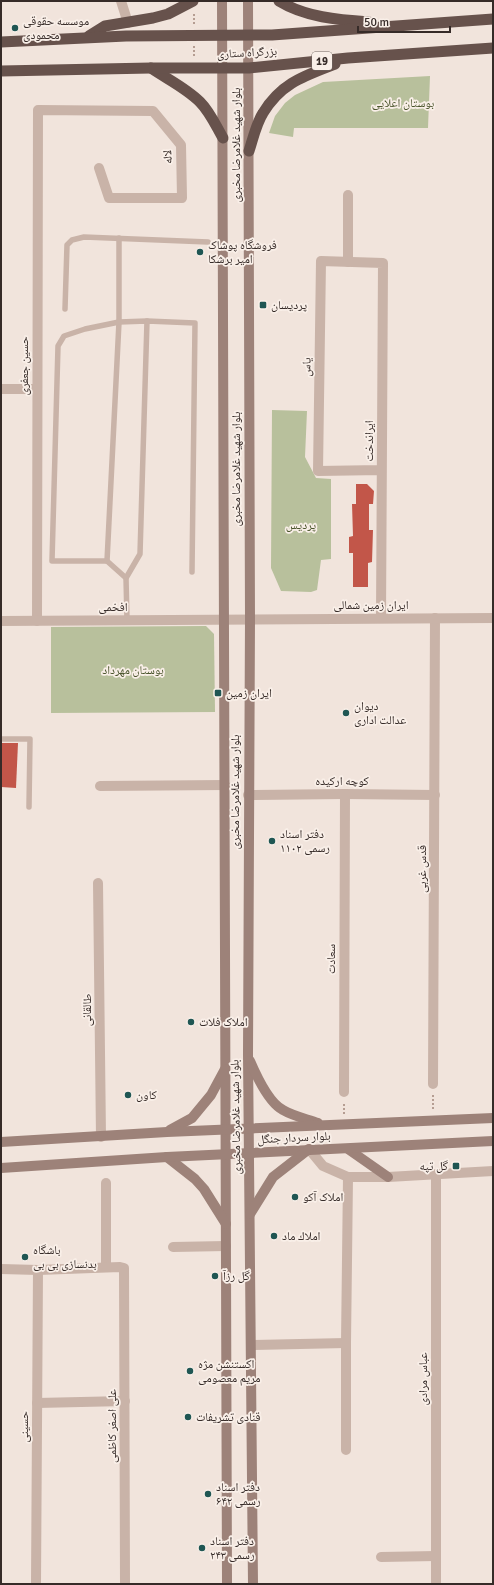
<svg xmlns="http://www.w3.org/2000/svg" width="494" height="1585" font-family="Signika,'Noto Naskh Arabic',sans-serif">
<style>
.green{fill:#b8c09c}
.building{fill:#c25649}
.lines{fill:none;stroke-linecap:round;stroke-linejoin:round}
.path{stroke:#b59d92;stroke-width:2;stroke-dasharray:2 2;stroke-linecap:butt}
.service{stroke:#c9b3a8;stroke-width:5.5}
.minor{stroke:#c9b3a8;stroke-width:10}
.tertiary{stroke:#c9b3a8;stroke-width:10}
.secondary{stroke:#9d8279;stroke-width:10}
.trunk{stroke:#67524c;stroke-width:11}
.poi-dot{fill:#1f5653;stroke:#f9efe8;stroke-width:1.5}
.labels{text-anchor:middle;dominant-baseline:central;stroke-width:3.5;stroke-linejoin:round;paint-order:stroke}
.shield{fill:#f9efe8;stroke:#706662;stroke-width:1}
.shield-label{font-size:11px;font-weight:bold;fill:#362b28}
.poi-label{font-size:12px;fill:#362b28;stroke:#f9efe8;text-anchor:start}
.street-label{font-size:12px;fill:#362b28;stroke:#f9efe8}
.park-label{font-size:12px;fill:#4a542c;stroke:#f9efe8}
</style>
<rect width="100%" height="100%" fill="#f1e4dc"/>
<g class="green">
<path d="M430,76L428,128H294L293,137L269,133L275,116L285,103L295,95L323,82Z"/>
<path d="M272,410L307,411L305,457L316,478L331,479V559L321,560L317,590L311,592L281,591L271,568Z"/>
<path d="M206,626L214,634L215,712L51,713V627Z"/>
</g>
<g class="building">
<path d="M356,484H367L374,491L373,504H369V530H373L372,562L368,563V587H353V553H349V537L353,536L352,504H356Z"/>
<path d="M1,743H18L16,788L1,787Z"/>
</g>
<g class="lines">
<g class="path">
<path d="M194,14V24"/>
<path d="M194,46V58"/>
<path d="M433,1109V1094"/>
<path d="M344,1114V1103"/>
</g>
<g class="service">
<path d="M65,309L67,245L72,240L84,237L208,242"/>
<path d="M107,561L119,322V238"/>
<path d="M126,578L107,561H52L58,346L64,336L85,329L119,322L147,321L195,323L192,572"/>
<path d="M127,620L126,578L140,554L147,321"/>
<path d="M1,739H30L29,807"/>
</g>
<g class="minor">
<path d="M348,262V195"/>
<path d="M1,389H37"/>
<path d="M381,618L383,263L321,261L318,471L381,470"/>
<path d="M37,621L38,110L153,111L181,145L182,198H109L99,168"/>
<path d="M100,786L225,785"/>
<path d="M248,795L345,794L435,795"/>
<path d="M98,883L101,1137"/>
<path d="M433,1084L435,618"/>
<path d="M344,1092L345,794"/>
<path d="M309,1149L323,1166L348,1177H388L493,1171"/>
<path d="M173,1247L226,1246"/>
<path d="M106,1267V1183"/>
<path d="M1,1269L38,1270L120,1267L124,1268L125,1584"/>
<path d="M251,1345L346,1343"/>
<path d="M37,1403L125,1401"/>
<path d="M346,1450V1343L348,1177"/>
<path d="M381,1557L436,1556"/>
<path d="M36,1584L38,1270"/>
<path d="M436,1584V1174"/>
</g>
<g class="tertiary">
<path d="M121,1L128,23"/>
<path d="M1,621L493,618"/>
</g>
<g class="secondary">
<path d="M222,1L227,1584"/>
<path d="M248,1L250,619L248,1055L253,1584"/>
<path d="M250,1061C256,1075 269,1103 283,1110C293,1116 307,1119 318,1123"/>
<path d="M170,1130L192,1118L211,1095L225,1069"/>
<path d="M1,1142L167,1132L493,1118"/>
<path d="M348,1149L388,1177"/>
<path d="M167,1157L195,1179L204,1189L226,1224"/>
<path d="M1,1168L167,1157L493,1141"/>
<path d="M250,1214L273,1177L309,1149"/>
</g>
<g class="trunk">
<path d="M279,1C305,17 338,20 369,22"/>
<path d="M89,36L105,26L153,18L168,14L193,1"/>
<path d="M1,42L126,36L272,35L493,19"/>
<path d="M151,68C167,79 186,88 200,102C210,112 216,126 223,138"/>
<path d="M1,71L151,68H249L348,58L493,48"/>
<path d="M249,151C253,139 256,124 263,113C281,83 304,76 335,64"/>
</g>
</g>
<g class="poi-dot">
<circle cx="15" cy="28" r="4"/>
<circle cx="200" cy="252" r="4"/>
<rect x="259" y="301" width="8" height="8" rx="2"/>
<rect x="214" y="689" width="8" height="8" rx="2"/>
<circle cx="346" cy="713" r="4"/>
<circle cx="272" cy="841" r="4"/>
<circle cx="191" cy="1022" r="4"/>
<circle cx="128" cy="1095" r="4"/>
<rect x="452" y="1162" width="8" height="8" rx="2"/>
<circle cx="295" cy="1197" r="4"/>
<circle cx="274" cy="1236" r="4"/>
<circle cx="25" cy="1257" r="4"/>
<circle cx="215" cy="1276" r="4"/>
<circle cx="190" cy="1371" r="4"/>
<circle cx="188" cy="1417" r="4"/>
<circle cx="208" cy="1494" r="4"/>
<circle cx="202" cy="1548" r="4"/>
</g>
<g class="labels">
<rect class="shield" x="312" y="52" width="20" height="18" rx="3"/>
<g class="shield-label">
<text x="322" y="61">19</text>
</g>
<g class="poi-label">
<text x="23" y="21">موسسه حقوقی<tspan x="23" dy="14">محمودی</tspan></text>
<text x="208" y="245">فروشگاه پوشاک<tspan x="208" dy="14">امیر برشکا</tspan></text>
<text x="271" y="305">پردیسان</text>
<text x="226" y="693">ایران زمین</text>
<text x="354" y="706">دیوان<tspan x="354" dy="14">عدالت اداری</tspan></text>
<text x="280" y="834">دفتر اسناد<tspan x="280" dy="14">رسمی ۱۱۰۲</tspan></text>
<text x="199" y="1022">املاک فلات</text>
<text x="136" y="1095">کاون</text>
<text x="448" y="1166" text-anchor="end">گل تپه</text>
<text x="303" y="1197">املاک آکو</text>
<text x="282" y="1236">املاك ماد</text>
<text x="33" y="1250">باشگاه<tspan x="33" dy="14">بدنسازی بی بی</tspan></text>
<text x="223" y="1276">گل رزآ</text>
<text x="198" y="1364">اکستنشن مژه<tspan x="198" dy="14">مریم معصومی</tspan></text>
<text x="196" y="1417">قنادی تشریفات</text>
<text x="216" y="1487">دفتر اسناد<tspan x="216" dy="14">رسمی ۶۴۲</tspan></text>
<text x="210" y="1541">دفتر اسناد<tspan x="210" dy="14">رسمی ۲۴۳</tspan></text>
</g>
<g class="street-label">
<text transform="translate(247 53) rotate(-3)">بزرگراه ستاری</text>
<text transform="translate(236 145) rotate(-90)">بلوار شهید غلامرضا مخبری</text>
<text transform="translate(168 157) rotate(-94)">لاله</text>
<text transform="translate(24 366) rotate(-90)">حسین جعفری</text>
<text transform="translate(307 367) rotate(-89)">یاس</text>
<text transform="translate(369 441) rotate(-90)">ایراندخت</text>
<text transform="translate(236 469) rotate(-90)">بلوار شهید غلامرضا مخبری</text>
<text x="371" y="605">ایران زمین شمالی</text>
<text x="113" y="607">افخمی</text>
<text x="342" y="781">کوچه ارکیده</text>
<text transform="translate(235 792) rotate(-90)">بلوار شهید غلامرضا مخبری</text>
<text transform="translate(422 869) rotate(-90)">قدس غربی</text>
<text transform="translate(331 959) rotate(-90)">سعادت</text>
<text transform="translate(87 1010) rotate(-90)">طالقانی</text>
<text transform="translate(236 1117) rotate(-91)">بلوار شهید غلامرضا مخبری</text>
<text transform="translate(294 1138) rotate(-3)">بلوار سردار جنگل</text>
<text transform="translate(423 1379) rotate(-90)">عباس مرادی</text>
<text transform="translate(112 1426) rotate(-90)">علی اصغر کاظمی</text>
<text transform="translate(24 1427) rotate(-90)">حسینی</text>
</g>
<g class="park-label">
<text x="403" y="103">بوستان اعلایی</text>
<text x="301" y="525">پردیس</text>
<text x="133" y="670">بوستان مهرداد</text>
</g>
</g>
<rect width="494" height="1585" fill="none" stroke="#362b28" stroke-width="4"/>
<path d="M358 26v6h92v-6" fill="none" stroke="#362b28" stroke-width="2"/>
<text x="364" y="26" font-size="12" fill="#362b28" stroke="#f9efe8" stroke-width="3" paint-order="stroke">50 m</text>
</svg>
